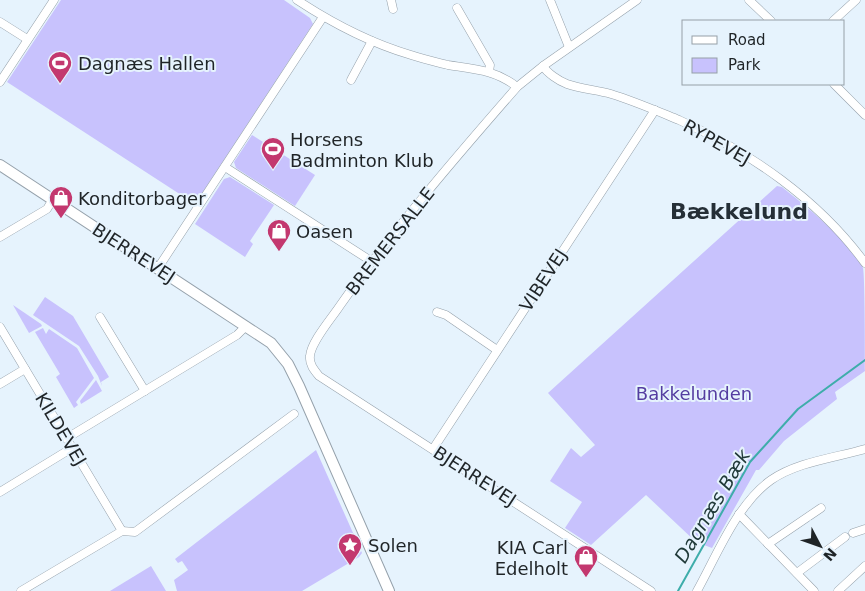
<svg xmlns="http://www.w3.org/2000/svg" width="865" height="591" font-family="'DejaVu Sans',sans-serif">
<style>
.green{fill:#c8c2fd}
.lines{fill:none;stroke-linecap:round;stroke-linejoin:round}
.stream{stroke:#3eadaa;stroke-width:2}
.street-casing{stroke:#95a1ab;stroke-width:9}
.secondary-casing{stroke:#95a1ab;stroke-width:12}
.street{stroke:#fff;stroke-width:8}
.secondary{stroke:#fff;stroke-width:10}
.labels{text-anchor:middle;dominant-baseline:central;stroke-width:4;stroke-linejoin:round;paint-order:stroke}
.poi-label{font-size:18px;fill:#1f2427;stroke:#e6f3fd;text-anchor:start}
.street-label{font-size:18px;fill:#1f2427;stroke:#e6f3fd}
.park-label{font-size:18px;fill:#543da1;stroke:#e6f3fd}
.water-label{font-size:19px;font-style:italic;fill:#213a39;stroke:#e6f3fd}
.district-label{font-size:22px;font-weight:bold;fill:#252f37;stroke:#e6f3fd}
</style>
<rect width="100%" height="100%" fill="#e6f3fd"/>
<g class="green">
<path d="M61,0H284L310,18L313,24L195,204L7,82Z"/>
<path d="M252,135L315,175L295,206L236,168L234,162Z"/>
<path d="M230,177L274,205L250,241L253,244L245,257L195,224L224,179Z"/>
<path d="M777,186L782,187C806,206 849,241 863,268C865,277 865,355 865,371L835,392L837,399L784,441L759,470H756L712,548L696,542L646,495L591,545L565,528L582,502L550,481L571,448L581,457L595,445L548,393Z"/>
<path d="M45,297L73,316L109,377L101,382L102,386L98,376L79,346L33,315Z"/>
<path d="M13,305L41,324L42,326L29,333Z"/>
<path d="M43,328L46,334L49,329L77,348L94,378L76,402L78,405L74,408L56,377L60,374L35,332Z"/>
<path d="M96,380L102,391L81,404L80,401Z"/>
<path d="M316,450L362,553L359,557L302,591H177L174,580L188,570L182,561L178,563L175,559Z"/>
<path d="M151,566L166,591H110Z"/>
</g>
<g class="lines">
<path class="stream" d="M678,591L750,462L798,409L865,360"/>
<g class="street-casing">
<g id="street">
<path d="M297,0C332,23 370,43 411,55C423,59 436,62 448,65C474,69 496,70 517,87"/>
<path d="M391,0L393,9"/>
<path d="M550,0L569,47"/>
<path d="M637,0L543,66L517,87C455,158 393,230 339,307C331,319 311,342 310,356C309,364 314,370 319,376L651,591"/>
<path d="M749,0L771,21"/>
<path d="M457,8L490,65L489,71"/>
<path d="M833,21L856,0"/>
<path d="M0,22L27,39"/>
<path d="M543,66C547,73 559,81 567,84C581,89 597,90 611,94C634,101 657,111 679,120C750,152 819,200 865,263"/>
<path d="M351,80L372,41"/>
<path d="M0,82L54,0"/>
<path d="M834,84L865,115"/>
<path d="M225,167L371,261"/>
<path d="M0,237L47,209L53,199"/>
<path d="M158,268L323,17"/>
<path d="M437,312L446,315L497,350"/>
<path d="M100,317L145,391"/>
<path d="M0,327L122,531"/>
<path d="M0,384L25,369"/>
<path d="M67,438L237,335L246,326"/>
<path d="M433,449L655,110"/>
<path d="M0,492L72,448"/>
<path d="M739,514L814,591"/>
<path d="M853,533L865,529"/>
<path d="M768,544L821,508"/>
<path d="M797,573L845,537"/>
<path d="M21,591L122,531L135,532L294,414"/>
<path d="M697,591C717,555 737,504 771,480C797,462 834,458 865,449"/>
<path d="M838,591L865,566"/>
</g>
</g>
<g class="secondary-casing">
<path id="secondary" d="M0,165L271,343L288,364L299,386L389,591"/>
</g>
<use href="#street" class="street"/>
<use href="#secondary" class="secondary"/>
</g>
<defs>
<g id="stadium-pin" transform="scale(1.25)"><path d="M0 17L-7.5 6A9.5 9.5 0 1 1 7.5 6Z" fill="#c3386f" stroke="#e6f3fd"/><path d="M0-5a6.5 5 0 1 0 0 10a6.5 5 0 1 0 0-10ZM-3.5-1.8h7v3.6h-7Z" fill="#fff"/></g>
<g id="shop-pin" transform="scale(1.25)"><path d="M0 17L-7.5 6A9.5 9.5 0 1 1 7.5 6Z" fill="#c3386f" stroke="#e6f3fd"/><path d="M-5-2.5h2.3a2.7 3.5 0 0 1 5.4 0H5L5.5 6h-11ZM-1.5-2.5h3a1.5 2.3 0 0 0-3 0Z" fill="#fff"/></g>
<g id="sight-pin" transform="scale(1.25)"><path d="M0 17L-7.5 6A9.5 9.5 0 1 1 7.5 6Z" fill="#c3386f" stroke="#e6f3fd"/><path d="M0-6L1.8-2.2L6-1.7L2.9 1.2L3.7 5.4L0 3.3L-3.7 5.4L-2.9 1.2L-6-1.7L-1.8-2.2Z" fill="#fff"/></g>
</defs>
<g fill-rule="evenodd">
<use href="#stadium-pin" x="60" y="63"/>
<use href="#stadium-pin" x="273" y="149"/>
<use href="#shop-pin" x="61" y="198"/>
<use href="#shop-pin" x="279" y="231"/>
<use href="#sight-pin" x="350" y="545"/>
<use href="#shop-pin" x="586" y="557"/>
</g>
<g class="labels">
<g class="poi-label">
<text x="78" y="63">Dagnæs Hallen</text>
<text x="290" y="139">Horsens<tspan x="290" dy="21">Badminton Klub</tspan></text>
<text x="78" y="198">Konditorbager</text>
<text x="296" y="231">Oasen</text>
<text x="368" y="545">Solen</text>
<text x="568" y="547" text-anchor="end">KIA Carl<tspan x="568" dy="21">Edelholt</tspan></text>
</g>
<g class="street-label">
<text transform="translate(717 142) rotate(29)">RYPEVEJ</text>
<text transform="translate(390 241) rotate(-52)">BREMERSALLE</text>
<text transform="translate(134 253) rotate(33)">BJERREVEJ</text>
<text transform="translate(543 280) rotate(-57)">VIBEVEJ</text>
<text transform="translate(61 429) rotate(59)">KILDEVEJ</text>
<text transform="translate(475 476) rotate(33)">BJERREVEJ</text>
</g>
<g class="park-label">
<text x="694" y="393">Bakkelunden</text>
</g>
<g class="water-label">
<text transform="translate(712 506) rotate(-59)">Dagnæs Bæk</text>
</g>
<g class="district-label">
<text x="739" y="211">Bækkelund</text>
</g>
</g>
<rect x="682" y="20" width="162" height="65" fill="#e6f3fd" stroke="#96a0a7"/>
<rect x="692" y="36" width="25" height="8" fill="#ffffff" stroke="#96a0a7"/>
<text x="728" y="45" font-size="15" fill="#1f2427">Road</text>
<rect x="692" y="58" width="25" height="15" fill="#c8c2fd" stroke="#96a0a7"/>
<text x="728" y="70" font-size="15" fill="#1f2427">Park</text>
<g transform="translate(820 546) rotate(131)" stroke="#e6f3fd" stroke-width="4" paint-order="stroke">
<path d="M0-4L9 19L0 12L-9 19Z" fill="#1f2427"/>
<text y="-8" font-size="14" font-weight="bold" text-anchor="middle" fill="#1f2427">N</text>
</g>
</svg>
